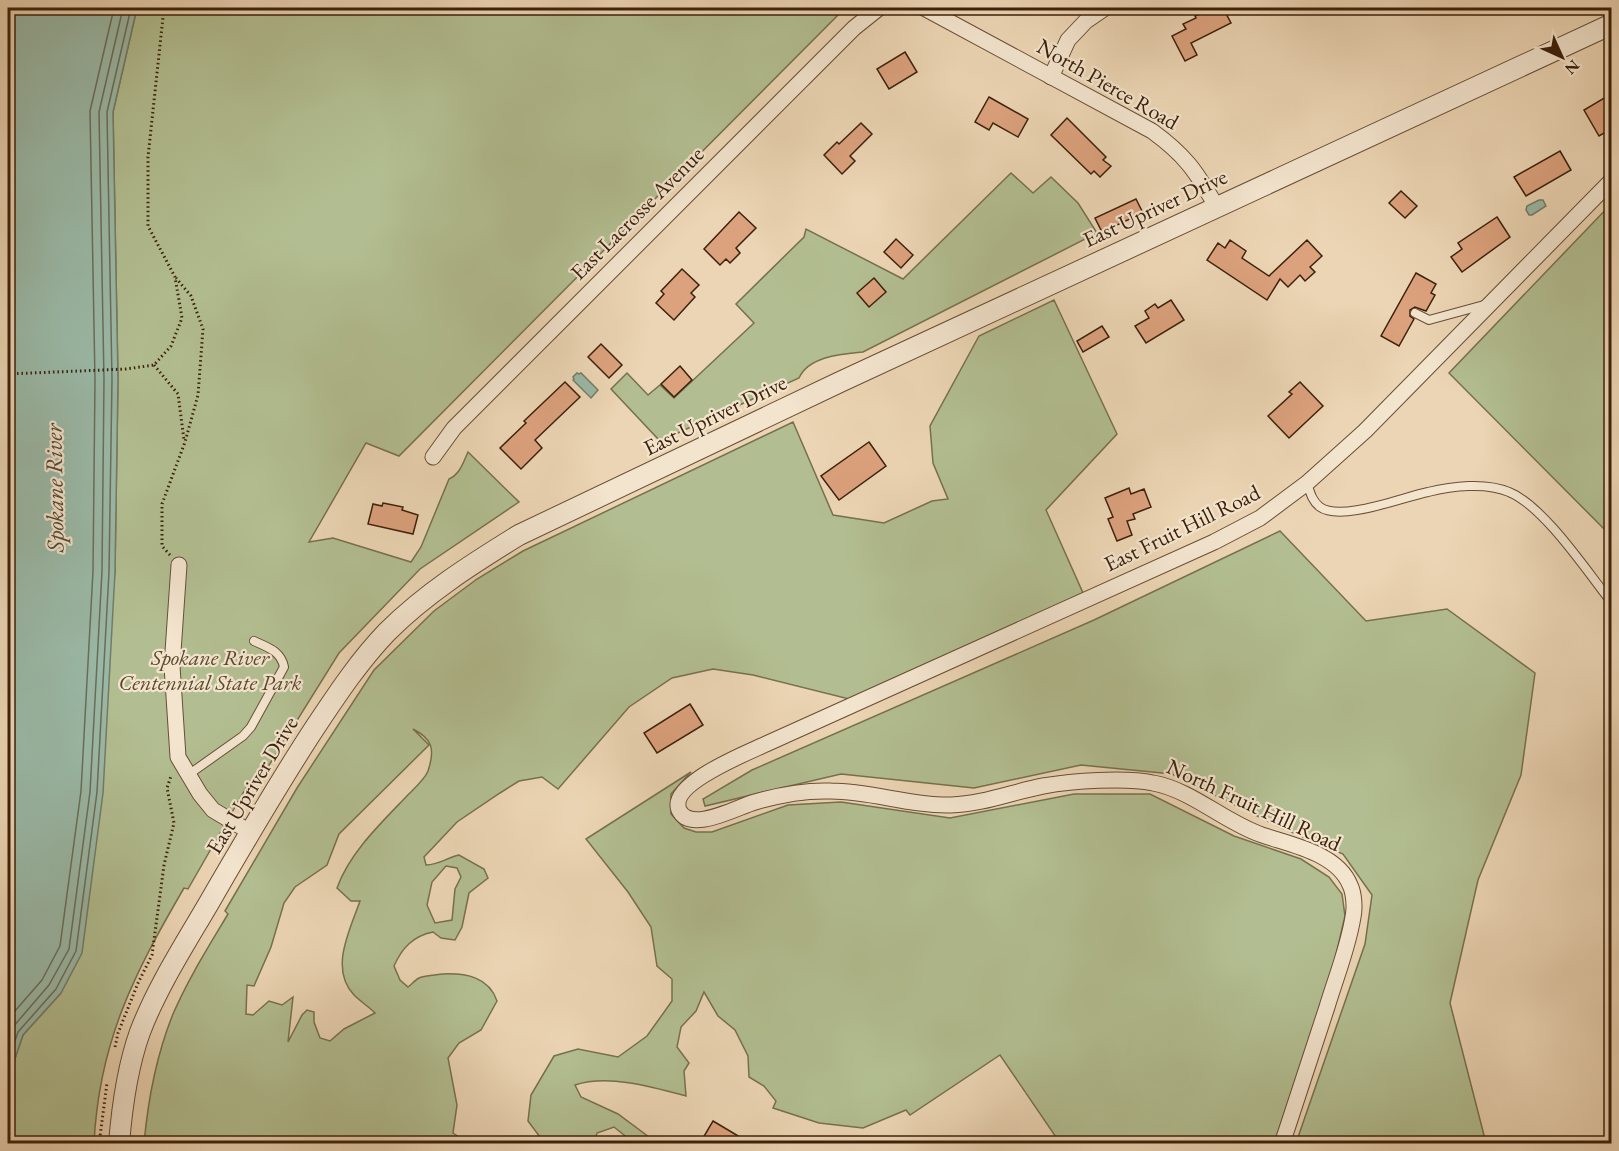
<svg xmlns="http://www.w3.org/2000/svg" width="1619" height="1151" font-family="'EB Garamond',serif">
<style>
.green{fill:#b2be91;stroke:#77704e;stroke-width:1.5;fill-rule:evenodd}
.water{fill:#9ab9a7;stroke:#747c69;stroke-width:1.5}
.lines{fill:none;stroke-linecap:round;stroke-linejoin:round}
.shore{stroke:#6b6d59;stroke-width:1.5}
.building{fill:#dca27d;stroke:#3c210b;stroke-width:1.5}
.service-casing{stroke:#684e35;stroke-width:10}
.minor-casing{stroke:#684e35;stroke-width:17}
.tertiary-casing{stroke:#684e35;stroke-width:22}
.path{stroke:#3c210b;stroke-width:3;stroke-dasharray:1.5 3;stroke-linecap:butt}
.service{stroke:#f3e4ce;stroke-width:8}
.minor{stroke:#f3e4ce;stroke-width:15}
.tertiary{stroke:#f3e4ce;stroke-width:20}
.labels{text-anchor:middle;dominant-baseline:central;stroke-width:4.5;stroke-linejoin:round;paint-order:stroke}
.street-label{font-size:22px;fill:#3c210b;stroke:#f3e4ce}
.park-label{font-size:22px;font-style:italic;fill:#5a482c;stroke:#f3e4ce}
.water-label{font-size:24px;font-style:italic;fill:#544732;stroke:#f3e4ce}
</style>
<rect width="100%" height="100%" fill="#ecd5b4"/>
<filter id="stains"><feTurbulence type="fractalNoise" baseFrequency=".00333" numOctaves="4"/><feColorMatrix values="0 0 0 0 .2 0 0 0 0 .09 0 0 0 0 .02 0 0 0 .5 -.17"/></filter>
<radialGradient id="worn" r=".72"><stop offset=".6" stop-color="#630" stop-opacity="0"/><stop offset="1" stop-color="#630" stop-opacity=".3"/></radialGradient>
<g class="green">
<path d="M137,8H845L399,456L366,443L309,542L333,538L411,562L421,547L449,479C460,474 463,463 468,452L519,502L420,569L339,653L263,775L246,788L188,889L184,888C134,974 99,1042 94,1143H8V1079L23,1035L61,993L115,572L118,379L113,112Z"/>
<path d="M1011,173L1033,193L1051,177L1078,203L1097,233L863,352C842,354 809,356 799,378L660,441L611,389L627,373L648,395L660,385L674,398L754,323L736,304L804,237L806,229L903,279Z"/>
<path d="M1611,204V536L1449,373Z"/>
<path d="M1054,300L1117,434L1046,510L1083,593L853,700L753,675L713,669L672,678L629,707L558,789L542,777L519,781L500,793L457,822L424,857L426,865C439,865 446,858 459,855L484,869L488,878L469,893L462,927L455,940L441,938L433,932C413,936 402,948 394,966L400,980L408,987C411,985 415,980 419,978C425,975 436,975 443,974C466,973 489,977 497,1001L481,1030L459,1043L448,1058L457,1105L453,1133L468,1143L144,1144C148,1099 156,1056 173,1014C188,979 209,946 228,914L225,911L297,788L374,670L434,611L477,579L523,551L793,422L833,515L884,523L932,501L948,499L933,463L930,426L979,336ZM413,729C433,739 435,750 428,771C424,781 411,791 404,799C379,825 349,854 337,888L351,901H360C350,930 329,969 354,995C360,1001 369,1007 375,1013L344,1029L330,1041L320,1038L314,1022V1012L307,1010L302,1015L288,1042L293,997L282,1005L269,1001L253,1015L246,1014L247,985L254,986L271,947L284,903L295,887L327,865L339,834L429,745ZM446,866L457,868L461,877L455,889L452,920L435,923L427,905L432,882Z"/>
<path d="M1280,531L1366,621L1447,609L1535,673L1521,775L1478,880L1450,1003L1486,1143H1296L1365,944L1372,895L1343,854L1282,828L1172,774L1081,765L974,788L841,774L705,806L703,799L752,770L1094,620Z"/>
<path d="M691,772L671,794V814L684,828L696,832H712L788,805L841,802L950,818L1074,794H1150L1234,836L1301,859L1329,877L1342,894L1345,916L1335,959L1276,1143H1060L1000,1055L910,1115L906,1110L863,1128L819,1123L773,1108L776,1101L764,1086L749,1077L748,1056L735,1030L718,1016L704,992L696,1011L681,1027L677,1047L689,1063L684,1071L686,1096C653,1087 608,1074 575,1085L581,1097L618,1114L657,1143H634L614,1127L597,1133L594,1143H565L540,1137L528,1121L531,1095L554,1056L578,1049L618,1057L647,1036L672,1001V979L657,966L651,927L628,892L586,839Z"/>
</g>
<g class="water">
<path d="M8,8H137L113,112L118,380L115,572L103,793L82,953L61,993L23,1035L8,1079Z"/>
<path d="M1539,200H1543L1546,206L1532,215H1529L1526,210L1527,206Z"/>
<path d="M577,373L579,374L581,373L598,390L591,398L573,380L574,379L573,377Z"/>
</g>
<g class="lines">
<g class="shore">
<path d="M8,1019L42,980L60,946L81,791L93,571L95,380L90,111L114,8"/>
<path d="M8,1039L13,1027L49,985L69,949L90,792L102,571L104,380L99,112L123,8"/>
<path d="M8,1061L18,1032L56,989L76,951L97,792L109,572L112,379L107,112L131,8"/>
</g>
</g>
<g class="building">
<path d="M1212,8H1223L1231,23L1191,43L1197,55L1185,61L1172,36L1186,29L1183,24L1196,18L1195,16Z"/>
<path d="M905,52L917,72L889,89L877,69Z"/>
<path d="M1611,94V129L1599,136L1584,110Z"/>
<path d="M989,97L1028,119L1018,137L993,123L989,130L975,122Z"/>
<path d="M1067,118L1106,157L1103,160L1111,166L1100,177L1094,171L1091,174L1051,135Z"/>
<path d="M861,123L872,134L850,156L855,161L842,174L824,155L837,142L839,144Z"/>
<path d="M1560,151L1571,170L1526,196L1514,177Z"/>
<path d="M1401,191L1417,206L1405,218L1389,203Z"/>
<path d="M1136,199L1143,213L1102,232L1095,218Z"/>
<path d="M739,212L756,228L736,248L740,253L730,263L726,259L720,265L704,249Z"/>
<path d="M1497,217L1510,237L1462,272L1451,257L1462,249L1458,243Z"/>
<path d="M896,239L913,255L901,268L884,252Z"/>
<path d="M1230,240L1246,251L1242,258L1269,276L1307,240L1322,256L1310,267L1315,272L1305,281L1300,275L1288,287L1280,279L1267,300L1207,260L1218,243L1225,248Z"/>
<path d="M682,269L699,285L691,293L695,297L674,320L656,303L664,294L661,291Z"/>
<path d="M1416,273L1436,284L1431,293L1435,295L1426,311L1415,307L1410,310V316L1414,319L1399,346L1381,336Z"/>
<path d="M874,278L886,292L869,307L857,293Z"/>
<path d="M1171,300L1184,320L1146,343L1135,326L1149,318L1145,311L1155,304L1158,308Z"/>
<path d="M1102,326L1109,337L1083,352L1077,341Z"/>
<path d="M601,344L622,365L609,378L588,357Z"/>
<path d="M680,366L692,380L674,397L661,384Z"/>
<path d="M565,382L580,397L535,440L542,448L521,469L500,448L526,423L524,421Z"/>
<path d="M1300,382L1323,406L1289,438L1268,416L1292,394L1289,392Z"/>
<path d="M869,442L886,466L839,500L821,476Z"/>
<path d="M1129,488L1131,494L1144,489L1151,507L1133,514L1135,519L1127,521L1132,535L1117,541L1108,519L1113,517L1105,498Z"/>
<path d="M383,503L403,507L402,510L418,515L413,534L368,524L373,504L382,506Z"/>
<path d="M690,704L703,725L657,753L644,733Z"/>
<path d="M713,1121L750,1143H700Z"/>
</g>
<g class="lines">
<g class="service-casing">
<g id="service">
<path d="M1415,313L1429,320L1484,305"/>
<path d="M1307,483C1310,492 1312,501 1320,507C1341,522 1403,497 1428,492C1452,486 1486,482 1509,492C1544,506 1588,573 1612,603"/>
<path d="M188,775L243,736L251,727L284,667C281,651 267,647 254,641"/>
</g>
</g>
<g class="minor-casing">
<g id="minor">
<path d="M924,8L1152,131C1185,155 1196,171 1216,206"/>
<path d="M1051,77L1068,40L1086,21L1105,8"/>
<path d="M433,457L454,428L854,28L879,8"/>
<path d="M179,565L172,666L178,757L200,794L213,810L250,832"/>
<path d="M1282,1144C1297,1098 1312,1053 1327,1007C1336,977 1348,948 1353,917C1355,908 1354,893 1350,885C1337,853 1291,845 1262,835C1224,822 1192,790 1153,783C1125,777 1072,781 1043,786C1012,792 983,804 951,805C911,806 871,791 831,791C805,790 779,795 755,802C737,807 690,834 679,810C668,784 747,753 766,744L1214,542L1260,518L1307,483L1365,431L1612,180"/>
</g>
</g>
<g class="tertiary-casing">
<path id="tertiary" d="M119,1144C122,1106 127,1068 140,1032C159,982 191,935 217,889C249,834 281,779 316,726C338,693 360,660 387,632C426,593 472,564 519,535L840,382L1612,24"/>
</g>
<g class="path">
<path d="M154,365L178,394L184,440"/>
<path d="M8,374L126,369L154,365L171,346L182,318L175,277L148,226V157L164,8"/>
<path d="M170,555L162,546V504L185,442L198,395L203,329L191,296L176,278"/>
<path d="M115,1047L118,1033L138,983L152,955L164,865L174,823L167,788L171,776"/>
<path d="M99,1144L107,1083"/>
</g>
<use href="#service" class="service"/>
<use href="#minor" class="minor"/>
<use href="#tertiary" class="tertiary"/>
</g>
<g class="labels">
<g class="street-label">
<text transform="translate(1108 84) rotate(30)">North Pierce Road</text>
<text transform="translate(1155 208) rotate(-25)">East Upriver Drive</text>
<text transform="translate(637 213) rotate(-45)">East Lacrosse Avenue</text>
<text transform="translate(715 415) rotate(-26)">East Upriver Drive</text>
<text transform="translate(1182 528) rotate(-26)">East Fruit Hill Road</text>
<text transform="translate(252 785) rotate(-59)">East Upriver Drive</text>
<text transform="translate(1254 805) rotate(25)">North Fruit Hill Road</text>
</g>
<g class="park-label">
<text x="210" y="657">Spokane River<tspan x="210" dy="25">Centennial State Park</tspan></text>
</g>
<g class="water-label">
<text transform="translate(54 488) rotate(-91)">Spokane River</text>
</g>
</g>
<rect width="1619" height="1151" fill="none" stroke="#ecd5b4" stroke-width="30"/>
<rect x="9" y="9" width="1601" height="1133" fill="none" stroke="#3c210b" stroke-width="3"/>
<rect x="15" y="15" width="1589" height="1121" fill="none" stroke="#3c210b" stroke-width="1.5"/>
<g transform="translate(1562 57) rotate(135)" stroke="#f3e4ce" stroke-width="4.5" paint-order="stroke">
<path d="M0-4.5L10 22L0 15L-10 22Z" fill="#3c210b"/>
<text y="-9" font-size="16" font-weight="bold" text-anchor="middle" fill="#3c210b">N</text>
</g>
<rect width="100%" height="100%" filter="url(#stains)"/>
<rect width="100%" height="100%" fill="url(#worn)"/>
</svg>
